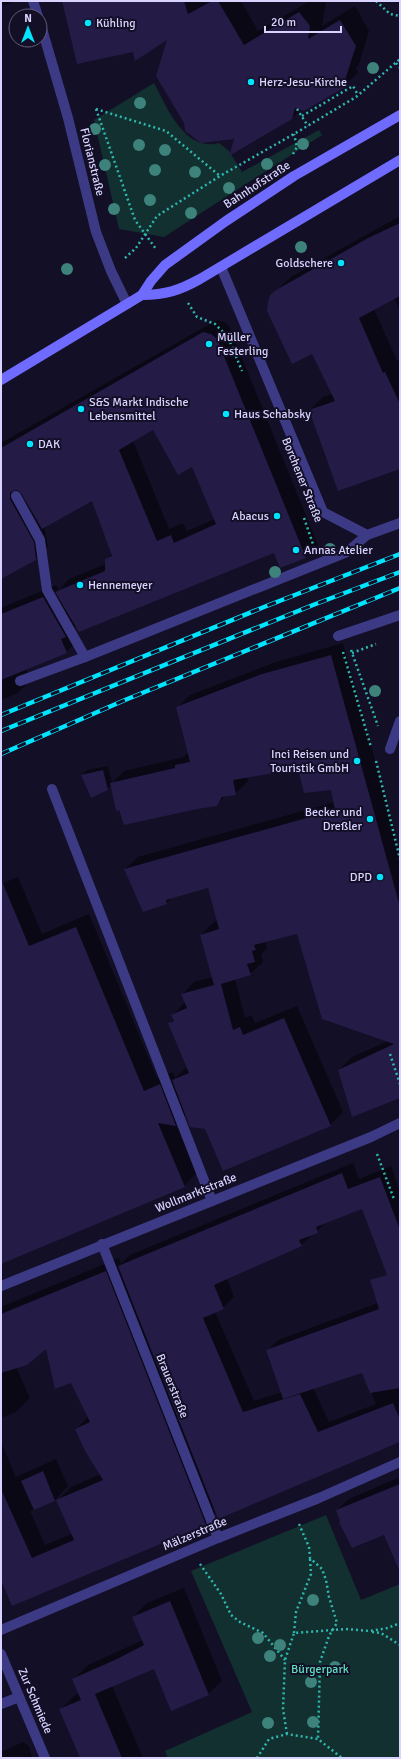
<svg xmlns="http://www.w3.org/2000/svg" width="401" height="1759" font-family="Signika,sans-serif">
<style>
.green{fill:#12302f}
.shadow{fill:#0007;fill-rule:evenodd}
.building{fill:#241b47;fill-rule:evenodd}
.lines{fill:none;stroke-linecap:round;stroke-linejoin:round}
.path{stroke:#2fb8b0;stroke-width:2.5;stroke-dasharray:2 3;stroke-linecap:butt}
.service{stroke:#3d3a85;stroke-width:10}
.minor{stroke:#3d3a85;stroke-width:10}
.secondary{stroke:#6f6bff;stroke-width:10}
.rail-casing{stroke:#00e5ff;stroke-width:4.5}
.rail{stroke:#130f26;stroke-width:3;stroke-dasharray:9;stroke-linecap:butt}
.tree{fill:#3d827b}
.poi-dot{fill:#00e5ff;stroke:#130f26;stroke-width:1.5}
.labels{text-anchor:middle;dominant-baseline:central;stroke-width:4;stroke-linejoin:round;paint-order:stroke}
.poi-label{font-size:12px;fill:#d9d4ff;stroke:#130f26;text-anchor:start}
.street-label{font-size:12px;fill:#d9d4ff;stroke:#130f26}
.park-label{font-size:12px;fill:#5fe0c0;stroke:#130f26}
</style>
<rect width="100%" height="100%" fill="#130f26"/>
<g class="green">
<path d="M154,83C167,107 184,152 219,143L229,151L242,172L319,130L322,135L164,237L119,229L94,120Z"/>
<path d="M326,1515L361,1600L400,1584V1758H168L165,1751L252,1712L191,1571Z"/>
</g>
<g class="shadow">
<path d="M1,1H17L1,6Z"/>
<path d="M63,1H241L258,31L308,2H326L322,26L355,6L369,31L359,64L356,68L358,72L344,86L301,109L291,119L169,37L133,51Z"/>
<path d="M400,216V312L394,298L374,309L397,361L399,360L400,363V468L310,410L323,397L332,394L312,353L271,296L291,277Z"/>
<path d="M217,320L224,322L229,326L318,545L306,557L274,552L76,626L74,628L79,640L66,652L26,669L31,680L18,693L1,700V608L56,585L59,590L69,579L106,564V560L112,554L93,499L44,526L48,546L35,559L1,578V443ZM154,429L193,465L215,519L187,531L183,523L169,529L133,441Z"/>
<path d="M343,643L400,851V1097L339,1070L352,1057L388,1041L298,933L265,941L267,948L261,955L263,962L250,974L235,979L245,1018L252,1015L255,1023L297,1006L343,1112L330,1125L206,1128L186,1114L176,1124L197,1173L184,1186L1,1263V884L18,877L42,934L89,914L157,1078L173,1072L175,1078L187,1067L169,1023L174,1019L173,1015L185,1002L182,995L194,982L213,977L201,935L214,922L218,921L208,887L173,897L167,903L125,869L138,857L335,802L332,788L298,768L247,777L248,781L235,794L226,795L217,805L112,785L107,789L82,775L87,770L108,766L112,783L124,771L184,757L189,752L177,708L190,695L276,662Z"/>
<path d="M353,1163L359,1179L391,1166L400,1191V1242L362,1208L328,1221L301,1245L227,1278L234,1297L223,1308L215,1312L254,1401L282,1392L267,1351L278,1340L378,1303L400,1274V1442L216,1513L205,1524L1,1579V1442L16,1477L56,1459L68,1486L55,1500L30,1511L45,1545L72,1534L57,1501L71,1487L101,1474L76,1429L88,1417L72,1381L47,1347L16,1367L30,1398L16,1412L1,1418V1307L119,1258L121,1264L130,1255ZM363,1372L376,1404L329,1422L313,1388Z"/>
<path d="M400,1477V1532L385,1534L341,1521L337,1510L349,1499Z"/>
<path d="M184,1588L222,1681L208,1694L154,1668L112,1686L143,1758H80L60,1710L74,1696L80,1693L74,1679L88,1665L143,1640L133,1617L147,1603Z"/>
<path d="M23,1742L29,1746L32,1758H1V1752Z"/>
</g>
<g class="building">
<path d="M62,1H184L188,14L212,1H218L244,45L299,12L310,26L308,39L340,20L356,46L345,80L342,82L345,87L304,111L295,108L292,119L229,156L234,139L201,143L185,131L184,123L156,76L167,40L135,61L133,52L77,64Z"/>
<path d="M400,223V296L359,318L383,373L385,372L400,404V469L338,491L309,410L335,401L312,354L292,364L267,311L268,302L270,295L276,290L370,237Z"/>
<path d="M203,332L211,334L217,339L306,558L280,568L274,553L79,632L55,592L105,571V559L112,556L92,501L42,529L21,493L17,490L13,491L10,493V499L34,542L36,560L1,579V448ZM153,430L178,475L192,467L216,524L174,543L171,535L157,541L119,450Z"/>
<path d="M43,597L66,637L61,639L67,653L1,680V614Z"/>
<path d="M331,655L400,907V1098L352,1117L338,1070L394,1044L322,1019L297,934L254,945L256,950L252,951L255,962L247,964L251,975L221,984L233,1030L240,1027L243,1035L284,1018L331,1126L223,1171L205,1129L190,1127L172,1080L189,1073L168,1023L174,1021L171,1015L187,1008L181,994L214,985L200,935L219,929L208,888L166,900L167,904L143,912L124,869L335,810L331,790L304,793L298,769L233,780L236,795L222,797L217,806L197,809L124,825L119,810L116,811L110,783L175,768V765L190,762L176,707L262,674Z"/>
<path d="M103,770L108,790L91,798L81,775Z"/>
<path d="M1,879L29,946L76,927L144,1091L160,1084L176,1126L158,1123L185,1187L1,1264Z"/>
<path d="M342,1173L348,1189L380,1177L400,1230V1388L370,1393L362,1373L283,1399L266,1350L379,1309L370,1280L387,1275L362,1209L316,1227L318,1233L299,1240L302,1246L214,1285L224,1309L203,1318L243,1412L300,1394L318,1432L393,1403L400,1420V1442L218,1519L118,1266Z"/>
<path d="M106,1271L206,1525L12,1606L1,1580V1489L32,1558L74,1540L56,1500L103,1480L85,1451L75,1429L90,1422L71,1383L55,1389L46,1349L27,1365L1,1373V1314Z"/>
<path d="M43,1471L55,1501L34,1510L21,1481Z"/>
<path d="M400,1484V1572L384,1535L352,1548L339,1522L340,1521L336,1510Z"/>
<path d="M170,1601L209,1695L171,1711L154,1669L95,1694L122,1758H80L59,1709L81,1700L72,1679L117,1659L144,1645L132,1617Z"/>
</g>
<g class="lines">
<g class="path">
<path d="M376,1L390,14L400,16"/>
<path d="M396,63L400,68"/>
<path d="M96,109L135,220L156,249"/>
<path d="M96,109L166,131L220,176"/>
<path d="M297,109L308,126"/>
<path d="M302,116L353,86L358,95"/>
<path d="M293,154L297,147L294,134"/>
<path d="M125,258L136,248L157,216L220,176L294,134L356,97L400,59"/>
<path d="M188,303L197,317L215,324L228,337L242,371"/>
<path d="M304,518L314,547"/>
<path d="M351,650L378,726"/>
<path d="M343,652L371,747"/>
<path d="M352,653L376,644"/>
<path d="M376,761L400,859"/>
<path d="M390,1054L400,1084"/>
<path d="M377,1154L394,1199"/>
<path d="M299,1524L309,1547L310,1558L322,1569L326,1580L329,1597L337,1623L329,1636L320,1662L318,1739"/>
<path d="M200,1564L221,1594L231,1615L240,1622L263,1633L285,1660"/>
<path d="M372,1632L381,1633L400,1645"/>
<path d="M294,1633L296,1612L311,1574L310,1559"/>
<path d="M287,1734L283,1709L285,1660L294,1633L346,1629L370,1631L388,1628L400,1623"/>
<path d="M257,1758L269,1739L287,1734L318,1739L342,1758"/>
</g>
<g class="service">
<path d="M16,496L40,540L47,590L85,657L347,552L367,535"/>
<path d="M20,681L85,657"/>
<path d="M390,749L400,721"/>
<path d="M52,789L212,1201"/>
</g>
<g class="minor">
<path d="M33,1L38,16"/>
<path d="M40,22L68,118L96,232L111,271L127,304"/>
<path d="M221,267L323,512L367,535L400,523"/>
<path d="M338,636L400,615"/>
<path d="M102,1244L218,1538"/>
<path d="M1,1286L371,1137L400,1123"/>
<path d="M1,1630L218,1538L319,1498L400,1462"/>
<path d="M1,1654L45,1758"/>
<path d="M1,1704L19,1697"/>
</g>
<g class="secondary">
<path d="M142,295C166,295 180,290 200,279L400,160"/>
<path d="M1,380L142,295L151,281L165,265L226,221L294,176L400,115"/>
</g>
<g class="rail-casing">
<g id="rail">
<path d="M1,715L264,607L400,554"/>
<path d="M1,731L313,605L400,572"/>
<path d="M1,754L125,700L400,588"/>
</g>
</g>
<use href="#rail" class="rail"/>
</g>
<g class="tree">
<circle cx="373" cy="68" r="6"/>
<circle cx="140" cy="103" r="6"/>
<circle cx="95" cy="129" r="6"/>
<circle cx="303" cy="144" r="6"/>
<circle cx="139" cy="145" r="6"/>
<circle cx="165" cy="150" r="6"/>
<circle cx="267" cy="164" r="6"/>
<circle cx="105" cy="165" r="6"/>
<circle cx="155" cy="170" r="6"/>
<circle cx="195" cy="172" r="6"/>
<circle cx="229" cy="188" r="6"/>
<circle cx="150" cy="200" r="6"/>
<circle cx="114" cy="209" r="6"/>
<circle cx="191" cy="213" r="6"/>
<circle cx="301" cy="247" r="6"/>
<circle cx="67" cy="269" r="6"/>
<circle cx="330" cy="549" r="6"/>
<circle cx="275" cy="572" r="6"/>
<circle cx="375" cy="691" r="6"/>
<circle cx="313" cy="1600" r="6"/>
<circle cx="258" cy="1638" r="6"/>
<circle cx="280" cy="1645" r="6"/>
<circle cx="270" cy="1656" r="6"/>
<circle cx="335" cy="1667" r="6"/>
<circle cx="311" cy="1682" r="6"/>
<circle cx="313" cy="1722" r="6"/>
<circle cx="268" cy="1723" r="6"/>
</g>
<g class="poi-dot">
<circle cx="88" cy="23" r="4"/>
<circle cx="251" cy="82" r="4"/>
<circle cx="341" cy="263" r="4"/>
<circle cx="209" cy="344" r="4"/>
<circle cx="81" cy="409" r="4"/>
<circle cx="226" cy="414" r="4"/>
<circle cx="30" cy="444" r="4"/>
<circle cx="277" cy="516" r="4"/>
<circle cx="296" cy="550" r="4"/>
<circle cx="80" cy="585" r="4"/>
<circle cx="357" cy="761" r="4"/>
<circle cx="370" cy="819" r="4"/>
<circle cx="380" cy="877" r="4"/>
</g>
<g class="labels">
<g class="poi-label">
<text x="96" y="23">Kühling</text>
<text x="259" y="82">Herz-Jesu-Kirche</text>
<text x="333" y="263" text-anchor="end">Goldschere</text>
<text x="217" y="337">Müller<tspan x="217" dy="14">Festerling</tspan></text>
<text x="89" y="402">S&amp;S Markt Indische<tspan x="89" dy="14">Lebensmittel</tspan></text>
<text x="234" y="414">Haus Schabsky</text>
<text x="38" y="444">DAK</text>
<text x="269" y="516" text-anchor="end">Abacus</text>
<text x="304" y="550">Annas Atelier</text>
<text x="88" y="585">Hennemeyer</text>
<text x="349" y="754" text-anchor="end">Inci Reisen und<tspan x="349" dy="14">Touristik GmbH</tspan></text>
<text x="362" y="812" text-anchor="end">Becker und<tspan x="362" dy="14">Dreßler</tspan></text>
<text x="372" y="877" text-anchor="end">DPD</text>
</g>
<g class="street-label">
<text transform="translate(92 162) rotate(76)">Florianstraße</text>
<text transform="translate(257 185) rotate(-33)">Bahnhofstraße</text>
<text transform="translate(302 480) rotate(68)">Borchener Straße</text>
<text transform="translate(196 1193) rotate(-22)">Wollmarktstraße</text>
<text transform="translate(172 1386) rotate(68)">Brauerstraße</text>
<text transform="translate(195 1534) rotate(-23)">Mälzerstraße</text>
<text transform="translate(35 1701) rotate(67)">Zur Schmiede</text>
</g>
<g class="park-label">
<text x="320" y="1669">Bürgerpark</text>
</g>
</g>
<rect width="401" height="1759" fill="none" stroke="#d9d4ff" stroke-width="4"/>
<g transform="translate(28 28)"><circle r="19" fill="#130f26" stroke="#625e7d"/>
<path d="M0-3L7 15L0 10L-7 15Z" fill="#00e5ff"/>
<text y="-6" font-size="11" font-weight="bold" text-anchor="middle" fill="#d9d4ff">N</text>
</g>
<path d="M265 26v6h76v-6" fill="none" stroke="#d9d4ff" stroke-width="2"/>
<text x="271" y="26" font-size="12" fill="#d9d4ff" stroke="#130f26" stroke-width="3" paint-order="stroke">20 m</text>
</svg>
